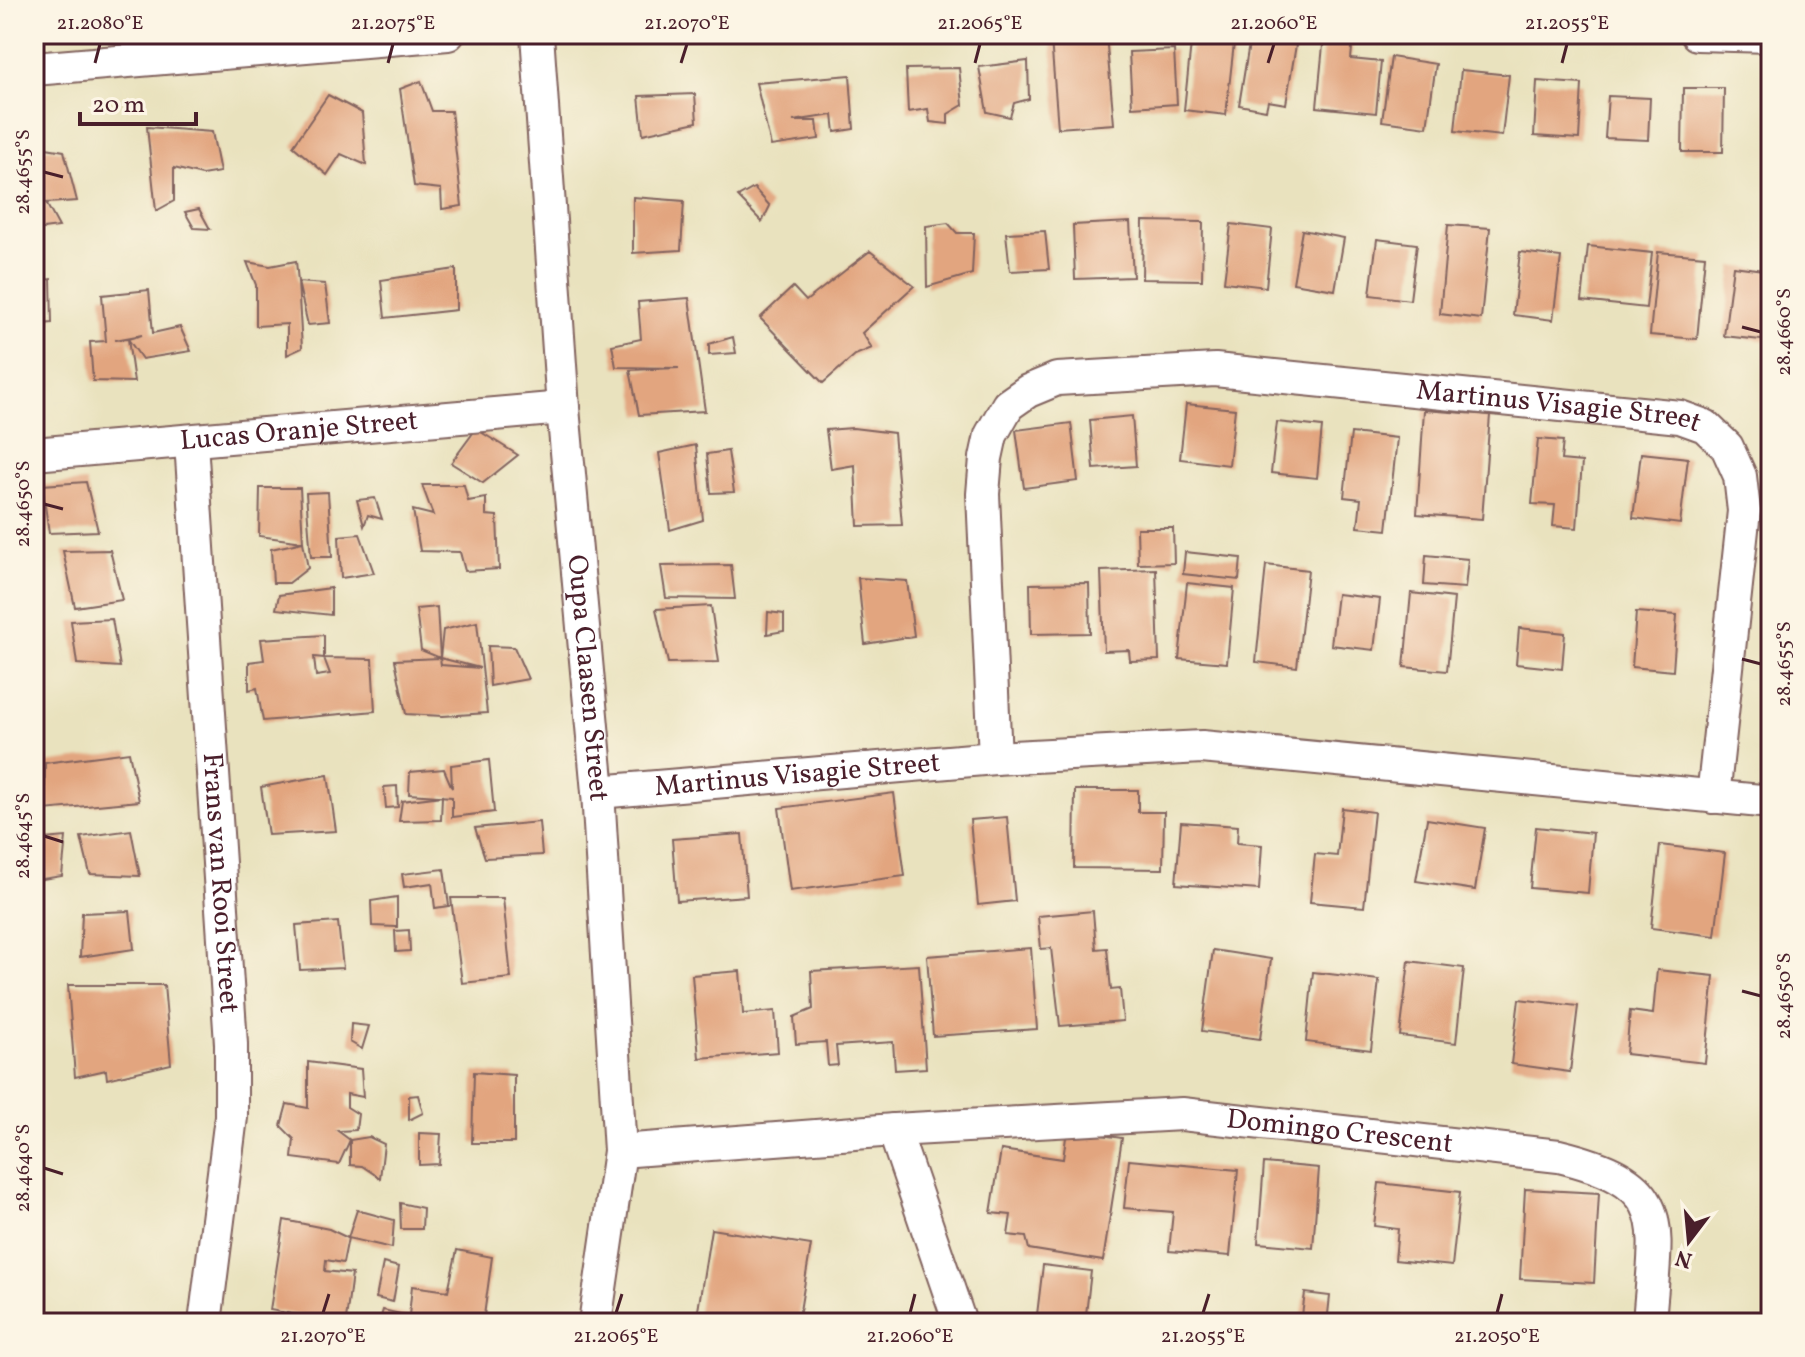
<svg xmlns="http://www.w3.org/2000/svg" width="1805" height="1357" font-family="Vollkorn,serif">
<style>
.building{fill:#e2a57f;fill-rule:evenodd}
.lines{fill:none;stroke-linecap:round;stroke-linejoin:round}
.street-casing{stroke:#82635e;stroke-width:36}
.street{stroke:#fff;stroke-width:32}
.ticks{fill:none;stroke:#4a1f2b;stroke-width:3}
.labels{text-anchor:middle;dominant-baseline:central;stroke-width:6;stroke-linejoin:round;paint-order:stroke}
.street-label{font-size:28px;fill:#4a1f2b;stroke:#fcf5e5}
.neatline{fill:none;stroke:#4a1f2b;stroke-width:3}
.ticks-label{font-size:20px;text-anchor:middle;fill:#4a1f2b}
</style>
<rect width="100%" height="100%" fill="#fcf5e5"/>
<filter id="ink" filterUnits="userSpaceOnUse"><feTurbulence type="fractalNoise" baseFrequency=".0125" numOctaves="2"/><feDisplacementMap in="SourceGraphic" scale="16" xChannelSelector="R" yChannelSelector="G"/><feConvolveMatrix kernelMatrix="1 2 1 2 8 2 1 2 1" color-interpolation-filters="sRGB"/></filter>
<filter id="wash" filterUnits="userSpaceOnUse"><feTurbulence type="fractalNoise" baseFrequency=".006" numOctaves="4" result="noise"/><feDisplacementMap in="SourceGraphic" scale="32" xChannelSelector="R" yChannelSelector="G"/><feGaussianBlur stdDeviation="1.8" result="paint"/><feColorMatrix in="noise" values="0 0 0 0 0 0 0 0 0 0 0 0 0 0 0 0 0 1.4 0 .05"/><feComposite in="paint" operator="in"/></filter>
<g filter="url(#wash)">
<rect width="100%" height="100%" fill="#e9e2be"/>
<g id="blocks">
<g class="building">
<path d="M1192,34H1235L1226,115L1184,110Z"/>
<path d="M1106,35L1114,124L1058,128L1051,39Z"/>
<path d="M1324,35L1353,37L1351,59L1381,62L1376,113L1317,107Z"/>
<path d="M1250,38L1296,45L1286,104L1268,101L1266,110L1239,105Z"/>
<path d="M1174,50L1177,104L1132,107L1129,52Z"/>
<path d="M1391,57L1436,64L1427,127L1382,121Z"/>
<path d="M1028,61L1029,99L1014,103L1010,117L987,112L979,67Z"/>
<path d="M959,68L963,105L948,114V124L930,122L928,109L908,112L906,69Z"/>
<path d="M1461,70L1509,75L1502,136L1455,131Z"/>
<path d="M850,75L854,129L835,132L833,115L793,121H817L819,139L771,146L756,83Z"/>
<path d="M421,81L432,111H451L462,206L442,209L441,189L414,186L400,89Z"/>
<path d="M1537,81L1582,84L1579,139L1534,136Z"/>
<path d="M1683,88H1724L1723,152H1682Z"/>
<path d="M695,94L697,122L643,134L639,96Z"/>
<path d="M328,95L362,113L366,165L341,154L327,175L293,146Z"/>
<path d="M1608,96L1650,98L1648,140L1605,138Z"/>
<path d="M147,127L212,132L220,172L202,175L174,168V201L156,211Z"/>
<path d="M34,146L64,151L77,201L46,203L59,227L34,230Z"/>
<path d="M754,188L770,206L762,222L738,197Z"/>
<path d="M633,197L684,201L681,250L633,253Z"/>
<path d="M199,209L210,229L194,228L185,212Z"/>
<path d="M1143,221L1203,222L1202,280L1142,279Z"/>
<path d="M1130,222L1133,277L1075,279L1073,225Z"/>
<path d="M948,223L957,233H974L972,274L927,287L926,226Z"/>
<path d="M1231,224L1272,229L1266,287L1224,282Z"/>
<path d="M1448,225L1490,228L1481,319L1440,314Z"/>
<path d="M1302,230L1344,238L1335,290L1293,283Z"/>
<path d="M1045,231L1049,269L1010,271L1006,233Z"/>
<path d="M1377,239L1417,244L1410,300L1370,295Z"/>
<path d="M1588,246L1652,253L1646,308L1582,301Z"/>
<path d="M870,251L914,286L862,333L872,348L855,355L823,383L760,318L793,287L806,301Z"/>
<path d="M1520,252L1561,257L1553,320L1513,315Z"/>
<path d="M1658,252L1705,256L1697,339L1650,335Z"/>
<path d="M296,261L298,282L325,284L330,323L308,325L298,282L302,348L287,355V324L256,326V285L247,262L270,266Z"/>
<path d="M1733,266L1771,271L1770,341L1724,336Z"/>
<path d="M456,269V310L385,318L381,280Z"/>
<path d="M51,279L52,323L34,325V281Z"/>
<path d="M149,290L153,333L180,327L191,351L142,359L128,339L142,335L115,340L128,339L134,382L93,381L90,342L106,341L102,295Z"/>
<path d="M689,298L705,411L639,415L630,370L679,368L616,367L612,345L641,339L638,302Z"/>
<path d="M733,337L736,353L709,355V344Z"/>
<path d="M1186,404L1235,409L1229,465L1180,459Z"/>
<path d="M1424,410L1490,415L1482,519L1417,514Z"/>
<path d="M1132,416L1136,466L1094,469L1090,420Z"/>
<path d="M1277,422L1322,427L1317,478L1271,473Z"/>
<path d="M1071,423L1078,481L1024,488L1016,430Z"/>
<path d="M853,428L894,433L902,525L858,526L855,465L831,469L826,430Z"/>
<path d="M476,429L518,455L483,483L451,463Z"/>
<path d="M1351,433L1397,438L1387,530L1358,527L1361,499L1344,497Z"/>
<path d="M1538,439L1563,441L1561,460L1582,462L1577,528L1553,526L1555,505L1532,504Z"/>
<path d="M696,445L703,520L670,530L659,453Z"/>
<path d="M728,451L734,492L711,493L707,454Z"/>
<path d="M1641,453L1688,458L1680,524L1633,518Z"/>
<path d="M86,482L98,531L49,533L42,485Z"/>
<path d="M422,485H464L468,501L486,498V515L497,516L499,569L465,571L460,552L420,551L413,510L433,515Z"/>
<path d="M260,488H300L303,542L259,536Z"/>
<path d="M328,492L332,557H311L306,493Z"/>
<path d="M375,498L382,519L368,515L364,526L357,500Z"/>
<path d="M1137,528H1173L1174,563L1138,564Z"/>
<path d="M360,534L374,573L341,578L339,536Z"/>
<path d="M303,542L308,568L289,583H273L271,549Z"/>
<path d="M110,550L122,600L75,607L63,551Z"/>
<path d="M1185,552L1241,558L1239,580L1183,574Z"/>
<path d="M1426,555L1468,559L1465,588L1424,585Z"/>
<path d="M731,565L735,599L666,598L661,566Z"/>
<path d="M1266,565L1308,570L1297,667L1256,662Z"/>
<path d="M1156,569L1159,660L1130,661L1129,650L1104,651L1101,571Z"/>
<path d="M858,578L907,581L914,636L865,644Z"/>
<path d="M1089,583L1090,633L1031,634L1030,584Z"/>
<path d="M1187,583L1234,588L1227,663L1179,659Z"/>
<path d="M331,588V615L276,609L279,595Z"/>
<path d="M1411,593L1454,598L1447,671L1404,667Z"/>
<path d="M1337,594L1380,599L1374,650L1331,645Z"/>
<path d="M711,606L719,662L668,663L656,609Z"/>
<path d="M437,607L440,658L421,650L416,609Z"/>
<path d="M768,612L784,614V631L767,634Z"/>
<path d="M1636,612L1677,615L1673,671L1632,667Z"/>
<path d="M112,619L120,667L77,664L71,621Z"/>
<path d="M477,622L487,713L443,716L406,714L395,660L440,658L441,665L480,668L440,658L443,630Z"/>
<path d="M1519,628L1565,633L1562,669L1516,664Z"/>
<path d="M324,635V658L372,659L375,711L263,721L257,688L249,690V662L264,660L261,639ZM314,657L324,658L330,674L316,676Z"/>
<path d="M488,646L514,647L528,679L490,686Z"/>
<path d="M129,752L139,801L44,810L45,763Z"/>
<path d="M489,760L494,812L452,817V797L409,794L410,772L444,769L452,788L451,765Z"/>
<path d="M328,775L336,831L268,835L261,787Z"/>
<path d="M397,786L398,807L386,808L384,787Z"/>
<path d="M1075,790H1138V812H1164L1163,869L1074,868Z"/>
<path d="M894,793L905,876L790,891L779,808Z"/>
<path d="M442,796L441,820L399,821L402,801Z"/>
<path d="M1342,808L1374,812L1364,907L1310,902L1315,854L1337,856Z"/>
<path d="M1007,817L1015,901L978,905L970,820Z"/>
<path d="M1427,819L1485,828L1475,890L1416,881Z"/>
<path d="M539,822L542,855L485,858L475,828Z"/>
<path d="M1181,822L1238,826L1237,843L1262,845L1259,890L1176,884Z"/>
<path d="M1536,827L1593,833L1588,893L1530,888Z"/>
<path d="M131,830L140,876L90,874L81,837Z"/>
<path d="M742,834L747,896L677,901L672,839Z"/>
<path d="M66,837L62,876L36,880L34,840Z"/>
<path d="M1660,845L1725,853L1715,936L1651,928Z"/>
<path d="M444,869L449,906L435,908L432,883L404,887L402,874Z"/>
<path d="M397,897V927L372,926L371,901Z"/>
<path d="M451,898H503L511,978L462,983Z"/>
<path d="M130,911L134,949L80,957L82,913Z"/>
<path d="M1093,911L1096,949L1107,948L1111,990L1120,989L1123,1021L1060,1026L1051,948L1041,949L1038,916Z"/>
<path d="M338,922L343,968L300,970L296,925Z"/>
<path d="M409,930L410,951L396,952L395,931Z"/>
<path d="M1031,948L1037,1029L933,1036L927,956Z"/>
<path d="M1213,950L1271,959L1260,1039L1202,1031Z"/>
<path d="M1409,961L1464,968L1456,1043L1400,1036Z"/>
<path d="M919,965L926,1068L895,1070L893,1042L836,1046L838,1065L828,1066L826,1042L796,1044L794,1017L813,1009L811,971Z"/>
<path d="M1657,970L1714,976L1705,1063L1626,1054L1630,1011L1653,1014Z"/>
<path d="M740,971L743,1014L775,1011L778,1052L699,1058L692,975Z"/>
<path d="M1313,972L1379,980L1371,1050L1306,1042Z"/>
<path d="M68,985H164L171,1064L107,1079L106,1070L75,1077Z"/>
<path d="M1519,999L1578,1006L1570,1072L1511,1064Z"/>
<path d="M351,1024L369,1026L362,1049L350,1042Z"/>
<path d="M308,1062L361,1069L363,1097L347,1094V1107L358,1114L356,1130L338,1131L350,1140L339,1164L292,1158L294,1139L281,1126L287,1104L308,1108Z"/>
<path d="M474,1072L514,1075V1143H472Z"/>
<path d="M418,1095L423,1113L409,1120V1096Z"/>
<path d="M1067,1130L1122,1138L1103,1261L1029,1249L1026,1237L1008,1235L1011,1215L991,1213L1001,1150L1063,1159Z"/>
<path d="M419,1133L441,1134L439,1164L419,1165Z"/>
<path d="M369,1137L384,1144L380,1178L362,1166L350,1165V1140Z"/>
<path d="M1129,1160L1238,1170L1230,1256L1169,1251L1173,1212L1124,1208Z"/>
<path d="M1264,1163L1319,1168L1313,1248L1258,1243Z"/>
<path d="M1379,1183L1460,1192L1452,1266L1395,1260L1398,1229L1374,1226Z"/>
<path d="M1525,1189L1599,1193L1594,1283L1520,1279Z"/>
<path d="M400,1203L423,1208L422,1229H401Z"/>
<path d="M357,1210L394,1220L392,1248L348,1238L343,1263L326,1260L325,1271L352,1274L346,1320L319,1319L270,1310L284,1220L329,1229L348,1238Z"/>
<path d="M711,1229L811,1245L798,1323H696Z"/>
<path d="M457,1250L492,1257L483,1323H442L409,1316L412,1286L448,1291Z"/>
<path d="M383,1263L399,1267L393,1302L376,1298Z"/>
<path d="M1043,1265L1091,1271L1085,1323H1036Z"/>
<path d="M1305,1293L1330,1296L1327,1323H1301Z"/>
<path d="M383,1310L409,1316L408,1323H379Z"/>
</g>
</g>
</g>
<g filter="url(#ink)">
<use href="#blocks" fill-opacity="0" stroke="#82635e" stroke-width="2"/>
<g class="lines">
<g class="street-casing">
<g id="street">
<path id="s1" d="M537,34L563,408L598,792L620,1151L595,1323"/>
<path d="M1697,34L1771,36"/>
<path d="M34,69L448,34"/>
<path id="s2" d="M191,442L231,1044V1117L205,1323"/>
<path id="s3" d="M34,454L563,408"/>
<path id="s4" d="M995,758L983,494L986,458L991,435L1008,405L1028,391L1057,379L1215,370L1680,417L1705,426L1727,447L1740,476L1744,511L1713,797"/>
<path id="s5" d="M598,792L995,758L1202,747L1771,802"/>
<path d="M894,1130L960,1323"/>
<path id="s6" d="M620,1151L894,1130L1182,1114L1559,1156C1675,1184 1656,1223 1649,1323"/>
</g>
</g>
<use href="#street" class="street"/>
</g>
</g>
<path class="ticks" d="M95,63L100,44M388,63L393,44M681,63L687,44M975,63L980,44M1268,63L1274,44M1562,63L1567,44M44,172L63,177M1742,327L1761,332M44,504L63,509M1742,659L1761,664M44,836L63,842M1742,991L1761,996M44,1168L63,1174M323,1313L329,1294M616,1313L622,1294M910,1313L915,1294M1203,1313L1209,1294M1497,1313L1502,1294"/>
<g class="labels">
<g class="street-label">
<text stroke="none"><textPath href="#s4" startOffset="918">Martinus Visagie Street</textPath></text>
<text stroke="none"><textPath href="#s3" startOffset="266">Lucas Oranje Street</textPath></text>
<text stroke="none"><textPath href="#s1" startOffset="646">Oupa Claasen Street</textPath></text>
<text stroke="none"><textPath href="#s5" startOffset="200">Martinus Visagie Street</textPath></text>
<text stroke="none"><textPath href="#s2" startOffset="442">Frans van Rooi Street</textPath></text>
<text stroke="none"><textPath href="#s6" startOffset="722">Domingo Crescent</textPath></text>
</g>
</g>
<rect width="1805" height="1357" fill="none" stroke="#fcf5e5" stroke-width="88"/>
<g transform="translate(1689 1241) rotate(196)" stroke="#fcf5e5" stroke-width="6" paint-order="stroke">
<path d="M0-6L14 30L0 20L-14 30Z" fill="#4a1f2b"/>
<text y="-12" font-size="22" font-weight="bold" text-anchor="middle" fill="#4a1f2b">N</text>
</g>
<path d="M80 112v12h116v-12" fill="none" stroke="#4a1f2b" stroke-width="4"/>
<text x="92" y="112" font-size="24" fill="#4a1f2b" stroke="#fcf5e5" stroke-width="6" paint-order="stroke">20 m</text>
<rect x="44" y="44" width="1717" height="1269" class="neatline"/>
<g class="ticks-label">
<text x="100" y="29">21.2080°E</text>
<text x="393" y="29">21.2075°E</text>
<text x="687" y="29">21.2070°E</text>
<text x="980" y="29">21.2065°E</text>
<text x="1274" y="29">21.2060°E</text>
<text x="1567" y="29">21.2055°E</text>
<text transform="translate(22 172) rotate(-90)" y="7">28.4655°S</text>
<text transform="translate(1783 332) rotate(-90)" y="7">28.4660°S</text>
<text transform="translate(22 504) rotate(-90)" y="7">28.4650°S</text>
<text transform="translate(1783 664) rotate(-90)" y="7">28.4655°S</text>
<text transform="translate(22 836) rotate(-90)" y="7">28.4645°S</text>
<text transform="translate(1783 996) rotate(-90)" y="7">28.4650°S</text>
<text transform="translate(22 1168) rotate(-90)" y="7">28.4640°S</text>
<text x="323" y="1342">21.2070°E</text>
<text x="616" y="1342">21.2065°E</text>
<text x="910" y="1342">21.2060°E</text>
<text x="1203" y="1342">21.2055°E</text>
<text x="1497" y="1342">21.2050°E</text>
</g>
</svg>
